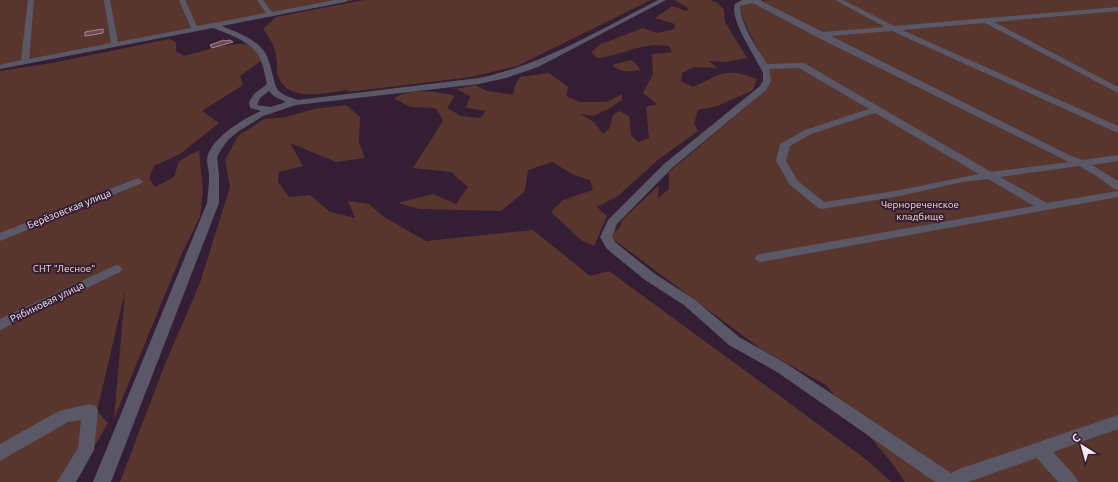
<svg xmlns="http://www.w3.org/2000/svg" width="1118" height="482" font-family="Ubuntu,sans-serif">
<style>
.green{fill:#58362e}
.building{fill:#694750;stroke:#ad8791}
.lines{fill:none;stroke-linecap:round;stroke-linejoin:round}
.minor{fill:#5a5866;fill-rule:evenodd}
.labels{text-anchor:middle;dominant-baseline:central;stroke-width:4;stroke-linejoin:round;paint-order:stroke}
.park-label{font-size:10px;fill:#f6d5cc;stroke:#331e33}
.street-label{font-size:10px;fill:#f7e8f6;stroke:#331e33}
</style>
<rect width="100%" height="100%" fill="#331e33"/>
<g class="green">
<path d="M0,0H355L0,68Z"/>
<path d="M364,0H651L517,66L471,77L348,92L347,90C324,93 284,104 277,72C277,67 277,61 276,56C275,47 269,36 263,29L276,17Z"/>
<path d="M674,0H710L718,3L724,10L725,22L747,58L726,62L709,61L717,68L694,67L682,73L681,81L693,87C722,74 725,67 757,79L752,91L717,106L698,110L694,123L698,131L659,159L618,196L597,207L607,216L594,246L581,240L551,212L563,200L593,190L590,180L574,175L552,162L528,170L525,191L501,211L419,209L398,203L433,194L456,204L468,187L451,172L413,168L443,121L439,113L435,108L410,107L394,98C412,88 436,91 455,96L447,108L461,116L480,118L486,111L466,108L470,96L456,89L475,85L487,91L513,95L515,86L520,77L549,73L568,87L566,96L580,102H607L622,94V100L608,109L594,116L580,114L594,122L603,134L609,129L613,115L619,111L629,116L631,135L638,142L649,138L646,107L657,104L643,93L653,74L652,54L672,52L669,46C639,42 625,55 597,58L591,52L601,44L643,28L657,33L674,29L675,24L655,18L672,6L687,11L688,8Z"/>
<path d="M770,0H1118V482H905L892,463L826,385L761,349L609,236L619,228L624,218L659,185L658,198L669,189V172L760,95L770,82L769,70L746,26L739,7L744,3Z"/>
<path d="M169,39L176,42V51L184,56C197,53 239,39 249,46C255,49 258,55 261,61L240,76L243,85L202,111L219,123L180,154L154,166L149,179L155,187L174,177L179,161L199,150L203,191L200,217L182,253L114,419L125,292L97,411L108,423L74,482H0V71L52,63Z"/>
<path d="M631,60L639,67L640,70C629,72 621,73 612,65Z"/>
<path d="M346,105L360,117L359,142L365,158L336,162L290,143L303,166L279,172L278,182L289,197L310,195L330,212L355,218L348,201L369,204L384,217L426,241L533,230L590,276L609,271L867,460L891,482H120L165,364L200,283L230,187L225,160L238,136L264,119L286,117L314,109Z"/>
</g>
<g class="building">
<path d="M103,29V33L85,36V32Z"/>
<path d="M224,40L225,41L230,40L233,42L212,48L210,45Z"/>
</g>
<g class="lines">
<g class="minor">
<path d="M28,0H34L29,59L111,43L104,0H110L118,42L191,28L179,0H185L197,26L266,13L257,0H263L272,12L335,0H348L345,2L222,26C236,32 254,38 264,51C272,62 273,86 279,91C284,96 292,98 298,100L479,78C542,65 601,29 658,0H666L538,67L506,78L479,84L296,105L263,116L239,131L229,139L222,148L217,157L219,175V203L111,482H93L207,203C208,194 209,184 209,175C209,170 207,165 207,160C208,140 244,118 261,111L250,108L249,102L254,94L267,84C265,76 264,67 260,59C253,42 229,34 213,28L0,69V65L21,60ZM269,91L275,97L286,102L271,107L257,105L260,98Z"/>
<path d="M742,0H762L761,1L823,32L885,27L835,0H843L894,26L1118,7V11L994,22L1118,87V93L985,23L902,30L1118,126V133L892,31L831,36L1067,154L1082,160L1118,155V161L1092,165L1118,181V190L1114,189L1095,175L1079,166L1000,177L1047,203L1118,191V197L761,262L757,261L755,258L757,255L761,254L1034,206L988,179L962,182L895,197L822,209L818,208L790,185L776,161L780,144L805,130L869,109L799,68L769,69L771,81L766,90L672,168L617,224L612,237L616,243L655,274L694,299L739,337L787,364L951,473L959,469L1118,415V429L1053,452L1075,476L1078,482H1058L1037,458L968,482H935L777,372L729,345L684,305L645,280L607,249L600,237L608,220L664,164L760,86L763,81V73C756,57 729,20 735,4ZM753,3L817,37L1069,162L991,172L804,63L767,64C757,47 741,27 740,6ZM875,113L979,174L895,191L824,202L798,181L786,161L790,146L811,134Z"/>
<path d="M138,178L143,181L142,183L0,241V233Z"/>
<path d="M116,265L120,266L122,269L120,272L0,330V319Z"/>
<path d="M90,404L96,406L98,411L94,450L76,482H57L78,448L81,420L68,422L0,461V444L59,411Z"/>
</g>
</g>
<g class="labels">
<g class="park-label">
<text x="920" y="204">Чернореченское<tspan x="920" dy="12">кладбище</tspan></text>
<text x="64" y="268">СНТ "Лесное"</text>
</g>
<g class="street-label">
<text transform="translate(69 209) rotate(-22)">Берёзовская улица</text>
<text transform="translate(47 302) rotate(-26)">Рябиновая улица</text>
</g>
</g>
<g transform="translate(1082 446) rotate(323)" stroke="#331e33" stroke-width="3" paint-order="stroke">
<path d="M0-3L7 15L0 10L-7 15Z" fill="#f7e8f6"/>
<text y="-6" font-size="11" font-weight="bold" text-anchor="middle" fill="#f7e8f6">С</text>
</g>
</svg>
